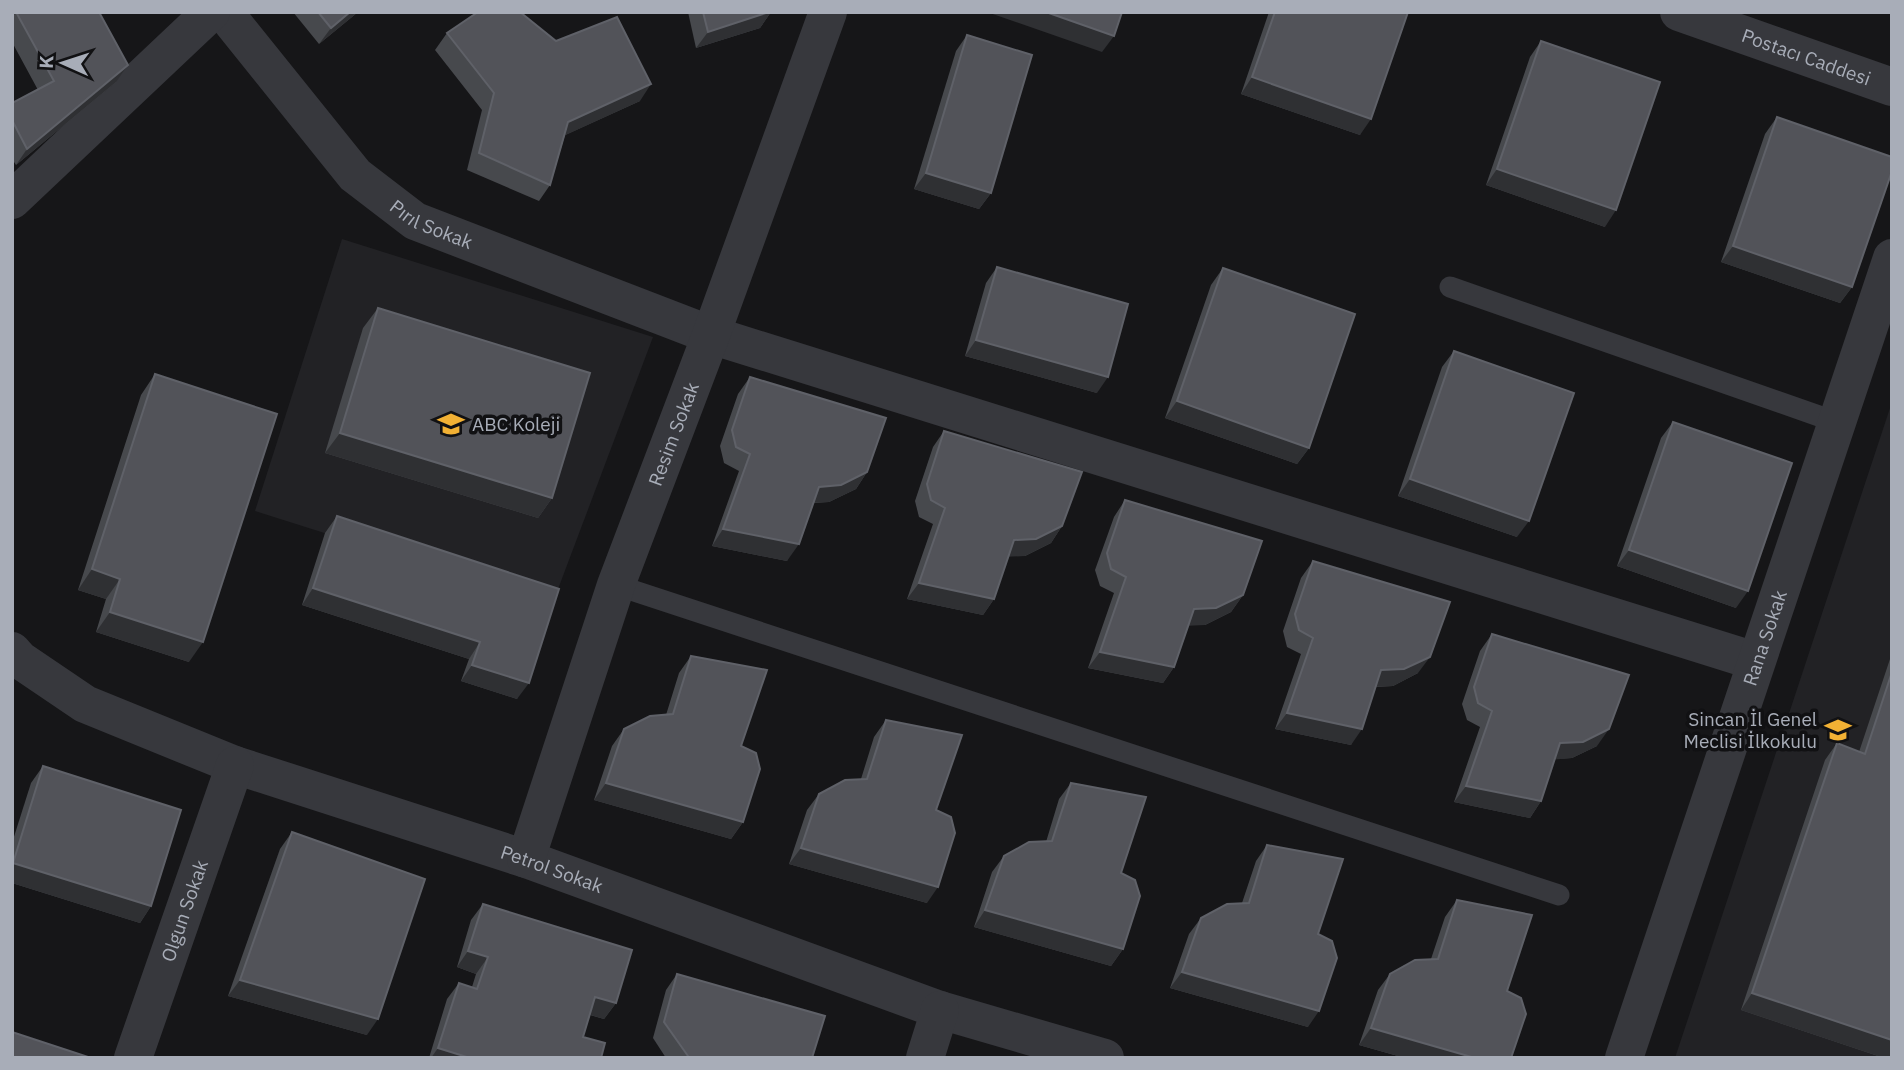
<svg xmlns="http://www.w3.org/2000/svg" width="1904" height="1070" font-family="'IBM Plex Sans',sans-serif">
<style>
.built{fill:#222225}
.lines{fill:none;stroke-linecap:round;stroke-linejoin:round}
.service{stroke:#37383d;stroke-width:21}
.minor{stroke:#37383d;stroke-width:38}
.wall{fill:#47494d}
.shaded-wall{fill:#2f3033}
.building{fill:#525359;stroke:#5f6168;stroke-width:2}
.labels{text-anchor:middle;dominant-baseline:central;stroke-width:7;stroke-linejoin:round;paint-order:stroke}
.street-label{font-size:19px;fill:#a8adb8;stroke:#111113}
.poi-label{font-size:19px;fill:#a8adb8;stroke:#111113;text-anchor:start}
</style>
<rect width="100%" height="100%" fill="#161618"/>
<g class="built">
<path d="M342,239L653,337L552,605L255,511Z"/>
<path d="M1892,402V1058H1675Z"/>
</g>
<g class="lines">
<g class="service">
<path d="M1450,287L1836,422"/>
<path d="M616,585L1559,895"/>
</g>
<g class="minor">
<path id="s1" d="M224,12L355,175L415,221L711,335L1755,661"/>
<path id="s2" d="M1679,12L1892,87"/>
<path d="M12,200L211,12"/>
<path id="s3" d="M12,651L20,660L85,704L235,765L526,859L940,1010L1105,1058"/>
<path id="s4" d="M526,859L616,585L711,335L828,12"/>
<path id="s5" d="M133,1058L235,765"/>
<path d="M925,1058L940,1010"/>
<path id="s6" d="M1624,1058L1892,258"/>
</g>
</g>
<g class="wall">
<path d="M16,12H99L116,82L16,165L12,159V103L38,90L12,42V17Z"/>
<path d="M293,12H358L319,44Z"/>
<path d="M688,12H771L760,28L696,48Z"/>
<path d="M1269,12H1408L1360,135L1241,94Z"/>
<path d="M447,33L556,41L640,101L565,135L550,185L539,201L467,170L482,110L435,50Z"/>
<path d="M967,35L991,193L979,209L914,189L956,51Z"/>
<path d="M1541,41L1605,227L1486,185L1530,57Z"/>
<path d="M1777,117L1852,287L1840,303L1721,262L1765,134Z"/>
<path d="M997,267L1097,393L965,356L986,283Z"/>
<path d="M1223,268L1309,448L1297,464L1165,418L1211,285Z"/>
<path d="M378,308L552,498L538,518L325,453L363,328Z"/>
<path d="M1454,351L1517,537L1398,496L1442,367Z"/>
<path d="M155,374L189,662L96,632L106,599L78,590L141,395Z"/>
<path d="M750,377L867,472L856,489L829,502L813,503L787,561L712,546L739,471L724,463L720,446L738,394Z"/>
<path d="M1673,422L1736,608L1617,566L1661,438Z"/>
<path d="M944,431L1062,526L1051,543L1025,556H1008L994,599L983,615L907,599L933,524L919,517L915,501L933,447Z"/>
<path d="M1125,500L1243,595L1231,612L1205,625H1189L1174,667L1163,683L1088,668L1114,593L1100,586L1095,570L1114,517Z"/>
<path d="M337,516L559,589L517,699L461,681L469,659L302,605L325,533Z"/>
<path d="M1313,561L1418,673L1393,686L1376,687L1351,745L1275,729L1301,654L1287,647L1283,631L1301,578Z"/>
<path d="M1492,634L1597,746L1572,758L1555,759L1541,801L1530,818L1454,802L1480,727L1467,720L1462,704L1480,651Z"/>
<path d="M1892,653V1058H1884L1741,1010L1825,760L1837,743L1859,752Z"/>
<path d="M691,656L741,746L743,822L731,839L594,800L612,746L624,729L666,715L679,673Z"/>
<path d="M886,720L936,810L927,903L789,864L807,810L819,794L861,779L874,737Z"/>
<path d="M43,766L151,906L140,923L12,883V843L31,783Z"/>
<path d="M1071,783L1121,873L1123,949L1111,966L974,927L992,872L1004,856L1046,842L1059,799Z"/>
<path d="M292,832L367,1035L228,996L280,849Z"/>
<path d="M1267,845L1318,934L1308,1027L1170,988L1189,934L1201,918L1242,903L1256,861Z"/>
<path d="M1457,900L1507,991L1511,1058H1405L1359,1045L1378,990L1390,974L1431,959L1445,917Z"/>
<path d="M483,904L616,1003L604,1019L590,1015L583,1037L601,1058H429L447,999L459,983L472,987L476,974L457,967L471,920Z"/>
<path d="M677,974L812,1058H666L653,1038L666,990Z"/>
</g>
<g class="shaded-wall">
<path d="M350,12H358L319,44L331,28Z"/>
<path d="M769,12H771L760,28L696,48L708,32Z"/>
<path d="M987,12H1046L1114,36L1102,52Z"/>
<path d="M128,65L116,82L16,165L27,149Z"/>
<path d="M1252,77L1371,119L1360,135L1241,94Z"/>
<path d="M651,84L640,101L557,139L568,122Z"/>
<path d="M1497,169L1616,210L1605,227L1486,185Z"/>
<path d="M926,173L991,193L979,209L914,189Z"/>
<path d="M1733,246L1852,287L1840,303L1721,262Z"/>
<path d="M976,340L1108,377L1097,393L965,356Z"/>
<path d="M1177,401L1309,448L1297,464L1165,418Z"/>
<path d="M340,433L552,498L538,518L325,453Z"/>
<path d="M867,472L856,489L829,502L807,503L819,487Z"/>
<path d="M1410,479L1529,521L1517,537L1398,496Z"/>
<path d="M1062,526L1051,543L1025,556L1002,557L1014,540Z"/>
<path d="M723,529L799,544L787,561L712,546Z"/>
<path d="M1629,550L1748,591L1736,608L1617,566Z"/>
<path d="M92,569L120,579L106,599L78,590Z"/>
<path d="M919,583L994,599L983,615L907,599Z"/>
<path d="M313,588L480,642L469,659L302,605Z"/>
<path d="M1243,595L1231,612L1205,625L1183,626L1194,609Z"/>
<path d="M110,612L203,642L189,662L96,632Z"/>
<path d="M1100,652L1174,667L1163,683L1088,668Z"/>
<path d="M1430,657L1418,673L1393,686L1370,687L1381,670Z"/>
<path d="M472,665L529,683L517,699L461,681Z"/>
<path d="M1287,713L1362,729L1351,745L1275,729Z"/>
<path d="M1609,729L1597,746L1572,758L1549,760L1560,743Z"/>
<path d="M606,783L743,822L731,839L594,800Z"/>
<path d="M1466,786L1541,801L1530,818L1454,802Z"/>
<path d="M801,848L938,887L927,903L789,864Z"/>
<path d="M12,863H13L151,906L140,923L12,883Z"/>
<path d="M985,910L1123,949L1111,966L974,927Z"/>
<path d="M468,951L488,957L476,974L457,967Z"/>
<path d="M1182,972L1319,1011L1308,1027L1170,988Z"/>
<path d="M240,980L378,1019L367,1035L228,996Z"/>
<path d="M1752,993L1892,1040V1058H1884L1741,1010Z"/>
<path d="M595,997L616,1003L604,1019L584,1013Z"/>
<path d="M1371,1028L1475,1058H1405L1359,1045Z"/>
<path d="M438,1048L470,1058H431Z"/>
</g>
<g class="building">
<path d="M16,12H99L128,65L27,149L12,120V103L54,81Z"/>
<path d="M318,12H350L331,28Z"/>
<path d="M478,12H520L556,41L617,17L651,84L568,122L550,185L479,153L494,93L447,33Z"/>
<path d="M703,12H769L708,32Z"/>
<path d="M1046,12H1122L1114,36Z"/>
<path d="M1275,12H1408L1371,119L1252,77Z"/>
<path d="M967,35L1032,55L991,193L926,173Z"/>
<path d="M1541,41L1660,82L1616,210L1497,169Z"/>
<path d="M1777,117L1892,157V171L1852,287L1733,246Z"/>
<path d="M997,267L1128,304L1108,377L976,340Z"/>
<path d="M1223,268L1355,314L1309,448L1177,401Z"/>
<path d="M378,308L590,373L552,498L340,433Z"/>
<path d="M1454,351L1574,393L1529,521L1410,479Z"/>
<path d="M155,374L277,414L203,642L110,612L120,579L92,569Z"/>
<path d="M750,377L886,418L867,472L841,485L819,487L799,544L723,529L750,454L736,447L732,430Z"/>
<path d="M1673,422L1792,463L1748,591L1629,550Z"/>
<path d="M944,431L1082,472L1062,526L1036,539L1014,540L994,599L919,583L945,508L931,500L927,484Z"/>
<path d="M1125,500L1262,541L1243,595L1216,608L1194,609L1174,667L1100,652L1126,577L1111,569L1107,553Z"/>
<path d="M337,516L559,589L529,683L472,665L480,642L313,588Z"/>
<path d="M1313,561L1450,602L1430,657L1404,669L1381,670L1362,729L1287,713L1313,638L1299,630L1295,614Z"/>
<path d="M1492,634L1629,675L1609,729L1583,742L1560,743L1541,801L1466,786L1492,711L1478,703L1474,687Z"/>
<path d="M691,656L767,670L741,746L756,753L760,769L743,822L606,783L624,729L650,716L673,714Z"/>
<path d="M1892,672V1040L1752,993L1837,743L1865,754Z"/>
<path d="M886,720L962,735L936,810L951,817L955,833L938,887L801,848L819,794L845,780L867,779Z"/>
<path d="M43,766L181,810L151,906L13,863Z"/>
<path d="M1071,783L1146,797L1121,873L1135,880L1140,896L1123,949L985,910L1004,856L1029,842L1052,841Z"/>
<path d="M292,832L425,879L378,1019L240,980Z"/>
<path d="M1267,845L1343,859L1318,934L1332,941L1337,958L1319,1011L1182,972L1201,918L1227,904L1249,903Z"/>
<path d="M1457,900L1532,915L1507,991L1521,998L1526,1014L1511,1058H1475L1371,1028L1390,974L1415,960L1438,959Z"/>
<path d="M483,904L632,950L616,1003L595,997L583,1037L605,1043L601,1058H470L438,1048L459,983L477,989L488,957L468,951Z"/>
<path d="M677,974L825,1016L812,1058H688V1056L664,1022Z"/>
<path d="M12,1032L91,1058H12Z"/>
</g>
<defs>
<g id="school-bare" transform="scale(2.1)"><path d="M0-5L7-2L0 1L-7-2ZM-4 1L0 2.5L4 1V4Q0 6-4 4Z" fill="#f2b134" stroke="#111113" stroke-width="2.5" paint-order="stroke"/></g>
</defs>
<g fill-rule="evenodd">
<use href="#school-bare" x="451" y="424"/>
<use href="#school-bare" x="1838" y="730"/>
</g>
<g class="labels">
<g class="street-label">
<text stroke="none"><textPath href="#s2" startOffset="135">Postacı Caddesi</textPath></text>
<text stroke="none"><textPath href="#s1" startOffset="301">Pırıl Sokak</textPath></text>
<text stroke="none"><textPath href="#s4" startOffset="450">Resim Sokak</textPath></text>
<text stroke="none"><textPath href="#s6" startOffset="443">Rana Sokak</textPath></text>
<text stroke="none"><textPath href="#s3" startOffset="586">Petrol Sokak</textPath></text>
<text stroke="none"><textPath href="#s5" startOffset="156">Olgun Sokak</textPath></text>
</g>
<g class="poi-label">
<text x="472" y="424">ABC Koleji</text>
<text x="1817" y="719" text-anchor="end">Sincan İl Genel<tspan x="1817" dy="22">Meclisi İlkokulu</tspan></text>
</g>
</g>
<rect width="1904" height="1070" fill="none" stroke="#a8adb8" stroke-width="28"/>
<g transform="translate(63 63) rotate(273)" stroke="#111113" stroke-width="5" paint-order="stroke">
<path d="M0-5L12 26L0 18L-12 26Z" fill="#a8adb8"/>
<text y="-10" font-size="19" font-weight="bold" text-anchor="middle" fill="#a8adb8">K</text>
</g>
</svg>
